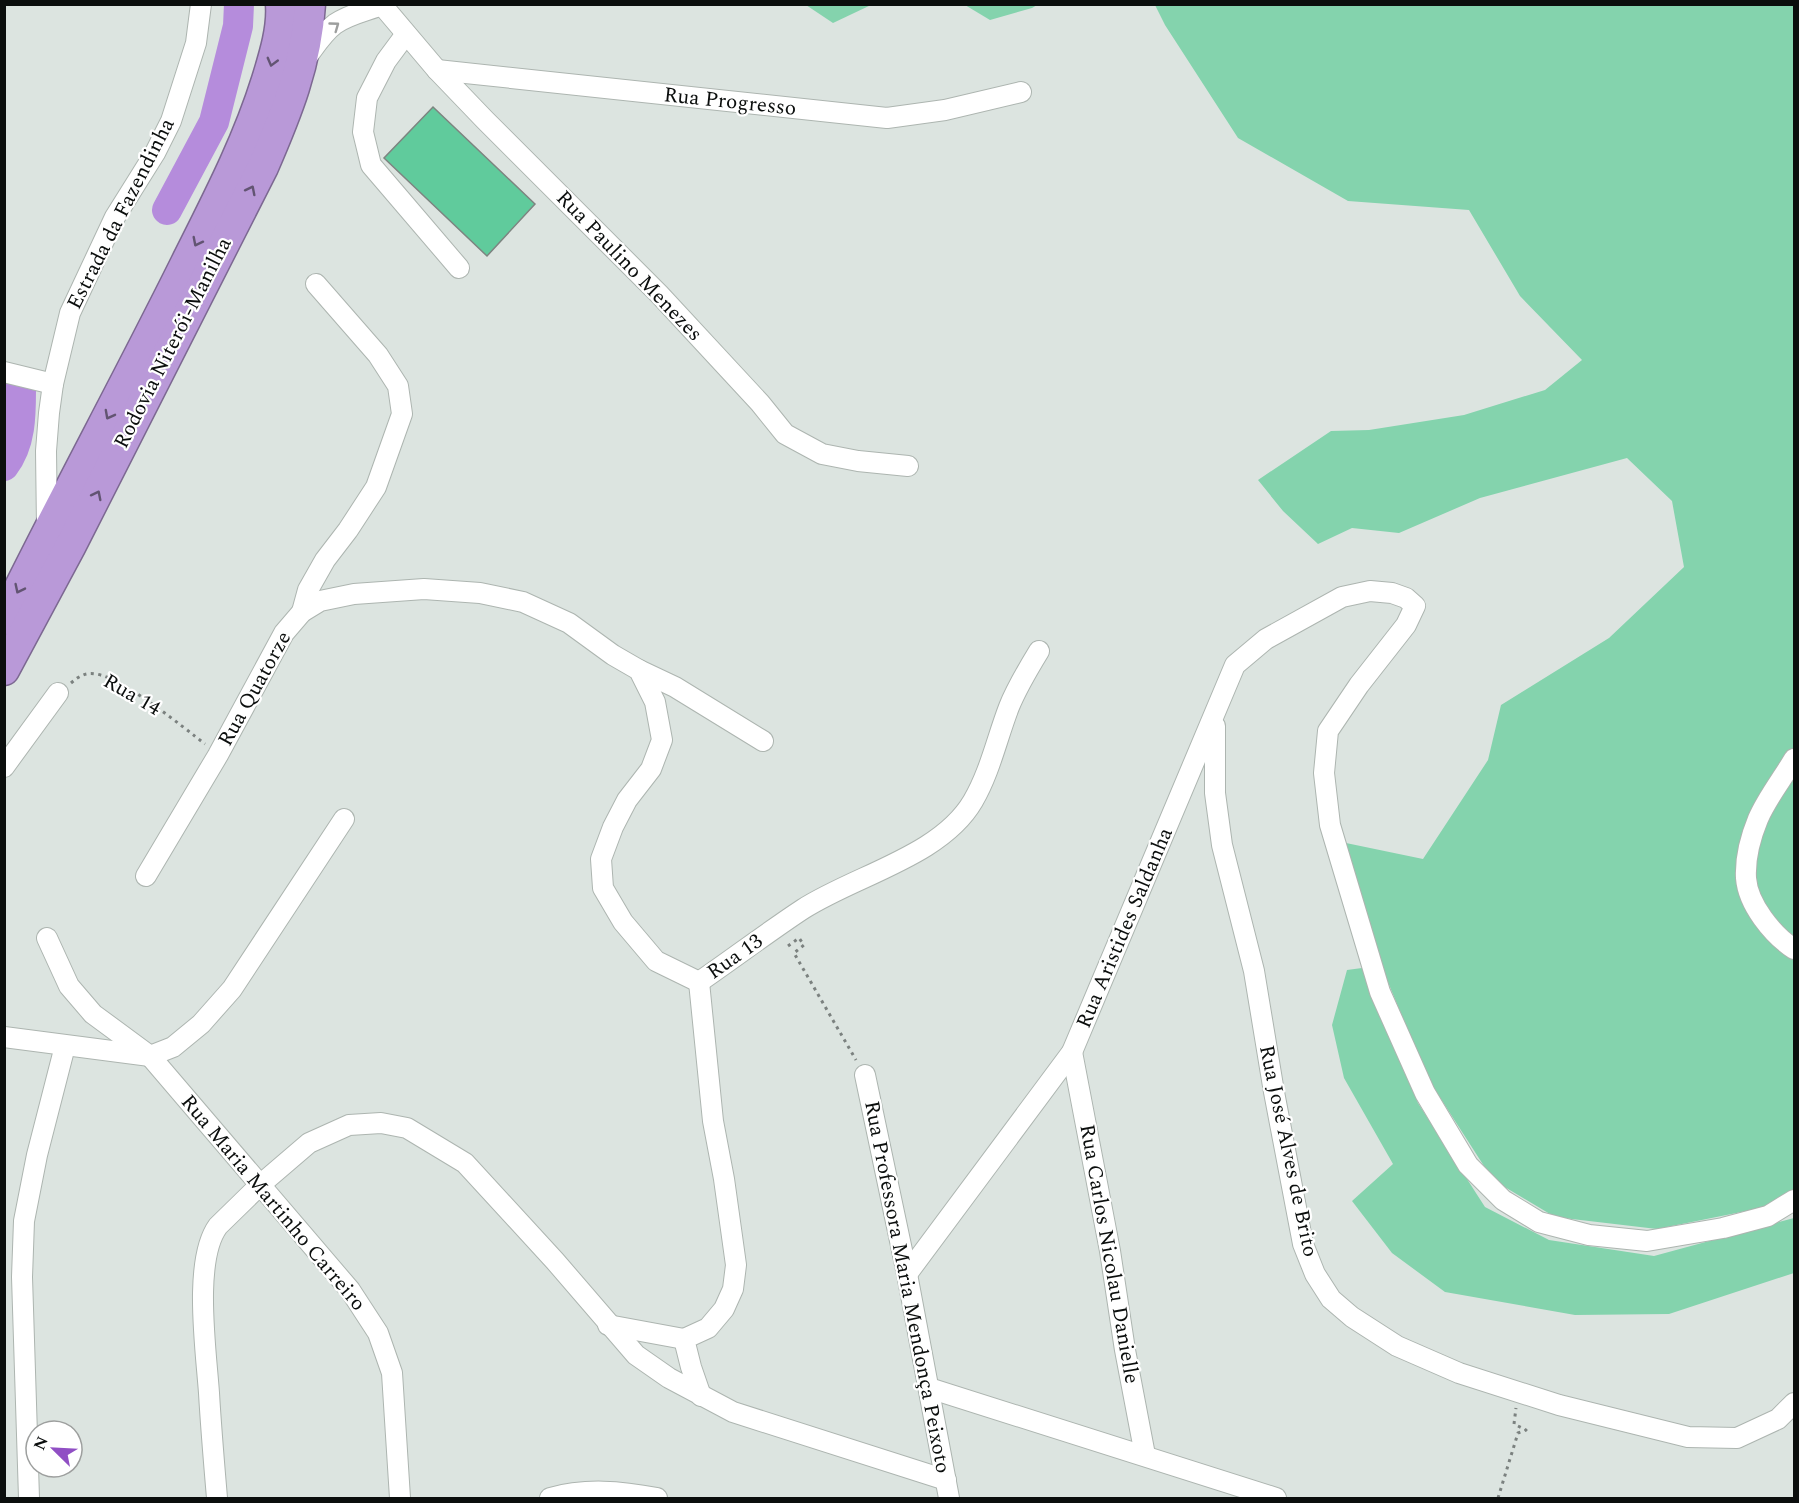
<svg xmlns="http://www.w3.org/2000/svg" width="1799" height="1503" font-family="Spectral,serif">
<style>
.green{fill:#84d3ad}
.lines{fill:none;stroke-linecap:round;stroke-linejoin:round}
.river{stroke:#b58cdc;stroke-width:30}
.building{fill:#60cb9c;stroke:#7d8480;stroke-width:1.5}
.minor-casing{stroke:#adb5b0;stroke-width:22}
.highway-casing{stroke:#7c6891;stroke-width:33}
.path{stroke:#7b817f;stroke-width:3;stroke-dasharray:3 4.5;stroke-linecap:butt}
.minor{stroke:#fff;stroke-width:20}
.highway{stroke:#b999d8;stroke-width:30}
.oneway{stroke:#9d9f9e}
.oneway2{stroke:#625472}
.labels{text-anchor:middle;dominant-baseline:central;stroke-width:4.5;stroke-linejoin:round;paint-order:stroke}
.street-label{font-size:21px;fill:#0b0e0d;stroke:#fff}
</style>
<rect width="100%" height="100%" fill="#dce4e0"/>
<g class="green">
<path d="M806,5V4L871,5L833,23Z"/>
<path d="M965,5H1037L1032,8L990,20Z"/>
<path d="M1155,5H1794V1189L1776,1205L1657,1229L1555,1217L1493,1180L1428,1079L1378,958L1346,843L1423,859L1488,760L1501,705L1609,638L1684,567L1672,501L1627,458L1480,498L1399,533L1352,528L1318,544L1283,511L1258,480L1331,431L1369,430L1464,415L1545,390L1582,360L1520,296L1469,210L1348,201L1238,138L1165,25Z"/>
<path d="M1362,968L1418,1103L1485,1207L1549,1240L1654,1256L1794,1218V1273L1669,1314L1575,1315L1445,1292L1392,1253L1352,1201L1393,1164L1344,1078L1332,1025L1347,970Z"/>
</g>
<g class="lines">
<g class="river">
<path d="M167,210L214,122L238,26L239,4"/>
<path d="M4,466C22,443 21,412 21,384"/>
</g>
</g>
<path class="building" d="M433,107L535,204L487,256L384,158Z"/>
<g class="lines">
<g class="minor-casing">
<g id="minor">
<path d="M382,5L437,70L485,120L659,294L760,403L785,434L822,454L858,461L908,466"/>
<path d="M406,34L386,61L367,98L363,132L371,165L459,268"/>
<path d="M307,57C315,46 323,33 335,24C349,14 367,11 384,4"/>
<path d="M437,70L887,118L945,110L1021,92"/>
<path d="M4,372L53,384"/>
<path d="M47,527L46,451L49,413L53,384L70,313L115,217L155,153L171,121L196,43L201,4"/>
<path d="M302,612L308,590L325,560L348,530L376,487L402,414L398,386L378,355L316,284"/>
<path d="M639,670L675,687L763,741"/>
<path d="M1215,726V793L1222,845L1254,971L1274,1092L1303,1244L1315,1274L1331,1299L1352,1317L1397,1346L1459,1373L1559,1405L1688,1437L1737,1438L1778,1419L1794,1403"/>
<path d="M1794,759C1783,778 1767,798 1758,819C1751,836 1745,859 1746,878C1748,905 1773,935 1794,949"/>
<path d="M4,767L58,693"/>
<path d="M146,876L218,755L284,633L302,612L320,601L354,594L424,589L480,593L523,602L569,623L613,655L639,670L655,702L662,740L651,769L627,800L613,827L601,859L603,888L623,922L656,961L699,982"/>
<path d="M47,938L69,986L93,1014L150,1056L350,1290L378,1333L392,1373L400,1498"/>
<path d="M699,982C734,958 768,932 803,909C856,875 941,856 973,801C990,772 997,738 1009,707C1017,687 1028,669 1039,651"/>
<path d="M699,982L713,1121L724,1179L736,1265L733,1289L724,1309L708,1328L684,1339L691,1367L701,1396"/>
<path d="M4,1037L150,1056L173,1047L201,1024L232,989L344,819"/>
<path d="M1072,1052L1110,1251L1125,1350L1145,1455"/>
<path d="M865,1075L907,1274L949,1498"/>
<path d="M907,1274L1072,1052L1235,665L1266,639L1342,597L1370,591L1392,593L1406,598L1415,606L1406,625L1359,685L1328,731L1324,773L1330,825L1380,992L1425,1093L1468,1165L1503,1200L1539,1222L1589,1235L1647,1241L1723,1228L1768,1216L1794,1200"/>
<path d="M608,1325L684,1339"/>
<path d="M929,1388L1276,1498"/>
<path d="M29,1498L22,1277L24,1221L37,1155L65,1046"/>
<path d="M217,1498C214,1463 211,1428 209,1393C206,1350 193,1260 218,1226L260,1185L309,1143L349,1125L381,1123L407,1128L465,1163L555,1261L636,1355L669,1378L733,1412L946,1480"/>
<path d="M550,1498C585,1488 621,1491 657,1498"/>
</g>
</g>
<g class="highway-casing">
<g id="highway">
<path d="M4,619C63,499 127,382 186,263C216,203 247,144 267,80C274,57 283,29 281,4"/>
<path d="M4,670L70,547L263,167C286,114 307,63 310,4"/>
</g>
</g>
<g class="path">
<path d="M71,683C79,676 86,672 96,674C123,678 183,727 205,744"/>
<path d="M788,946L799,938L804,945L794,953L856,1060"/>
<path d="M1498,1498L1518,1433L1526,1430L1514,1424L1516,1408"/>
</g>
<use href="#minor" class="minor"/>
<use href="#highway" class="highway"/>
</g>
<defs><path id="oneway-chevron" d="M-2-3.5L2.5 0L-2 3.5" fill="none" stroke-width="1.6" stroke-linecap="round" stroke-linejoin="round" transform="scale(1.5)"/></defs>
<use class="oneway" href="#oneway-chevron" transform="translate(335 26) rotate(-36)"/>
<g class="oneway2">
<use href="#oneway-chevron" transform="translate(272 62) rotate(105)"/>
<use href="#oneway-chevron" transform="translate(251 190) rotate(-63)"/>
<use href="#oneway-chevron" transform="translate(197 242) rotate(117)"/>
<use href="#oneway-chevron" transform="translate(109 415) rotate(118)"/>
<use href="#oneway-chevron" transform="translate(97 495) rotate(-63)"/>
<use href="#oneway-chevron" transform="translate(19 589) rotate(116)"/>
</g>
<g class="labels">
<g class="street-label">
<text transform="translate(730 102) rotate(6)">Rua Progresso</text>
<text transform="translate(121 214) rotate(-63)">Estrada da Fazendinha</text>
<text transform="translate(629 266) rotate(46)">Rua Paulino Menezes</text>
<text transform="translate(173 343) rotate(-63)">Rodovia Niterói-Manilha</text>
<text transform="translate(255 689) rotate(-61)">Rua Quatorze</text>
<text transform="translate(132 695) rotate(30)">Rua 14</text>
<text transform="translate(1125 928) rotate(-67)">Rua Aristides Saldanha</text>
<text transform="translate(735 957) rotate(-35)">Rua 13</text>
<text transform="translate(1288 1151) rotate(78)">Rua José Alves de Brito</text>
<text transform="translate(273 1203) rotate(50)">Rua Maria Martinho Carreiro</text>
<text transform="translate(1109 1254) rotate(80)">Rua Carlos Nicolau Danielle</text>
<text transform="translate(907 1287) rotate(79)">Rua Professora Maria Mendonça Peixoto</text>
</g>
</g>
<rect width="1799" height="1503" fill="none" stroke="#0b0e0d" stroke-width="12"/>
<g transform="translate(54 1449) rotate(294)"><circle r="28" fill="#ffffff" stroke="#9d9f9e" stroke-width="1.5"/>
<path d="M0-4.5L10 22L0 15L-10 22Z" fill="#904fc4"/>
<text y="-9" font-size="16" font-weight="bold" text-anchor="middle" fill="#0b0e0d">N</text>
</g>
</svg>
